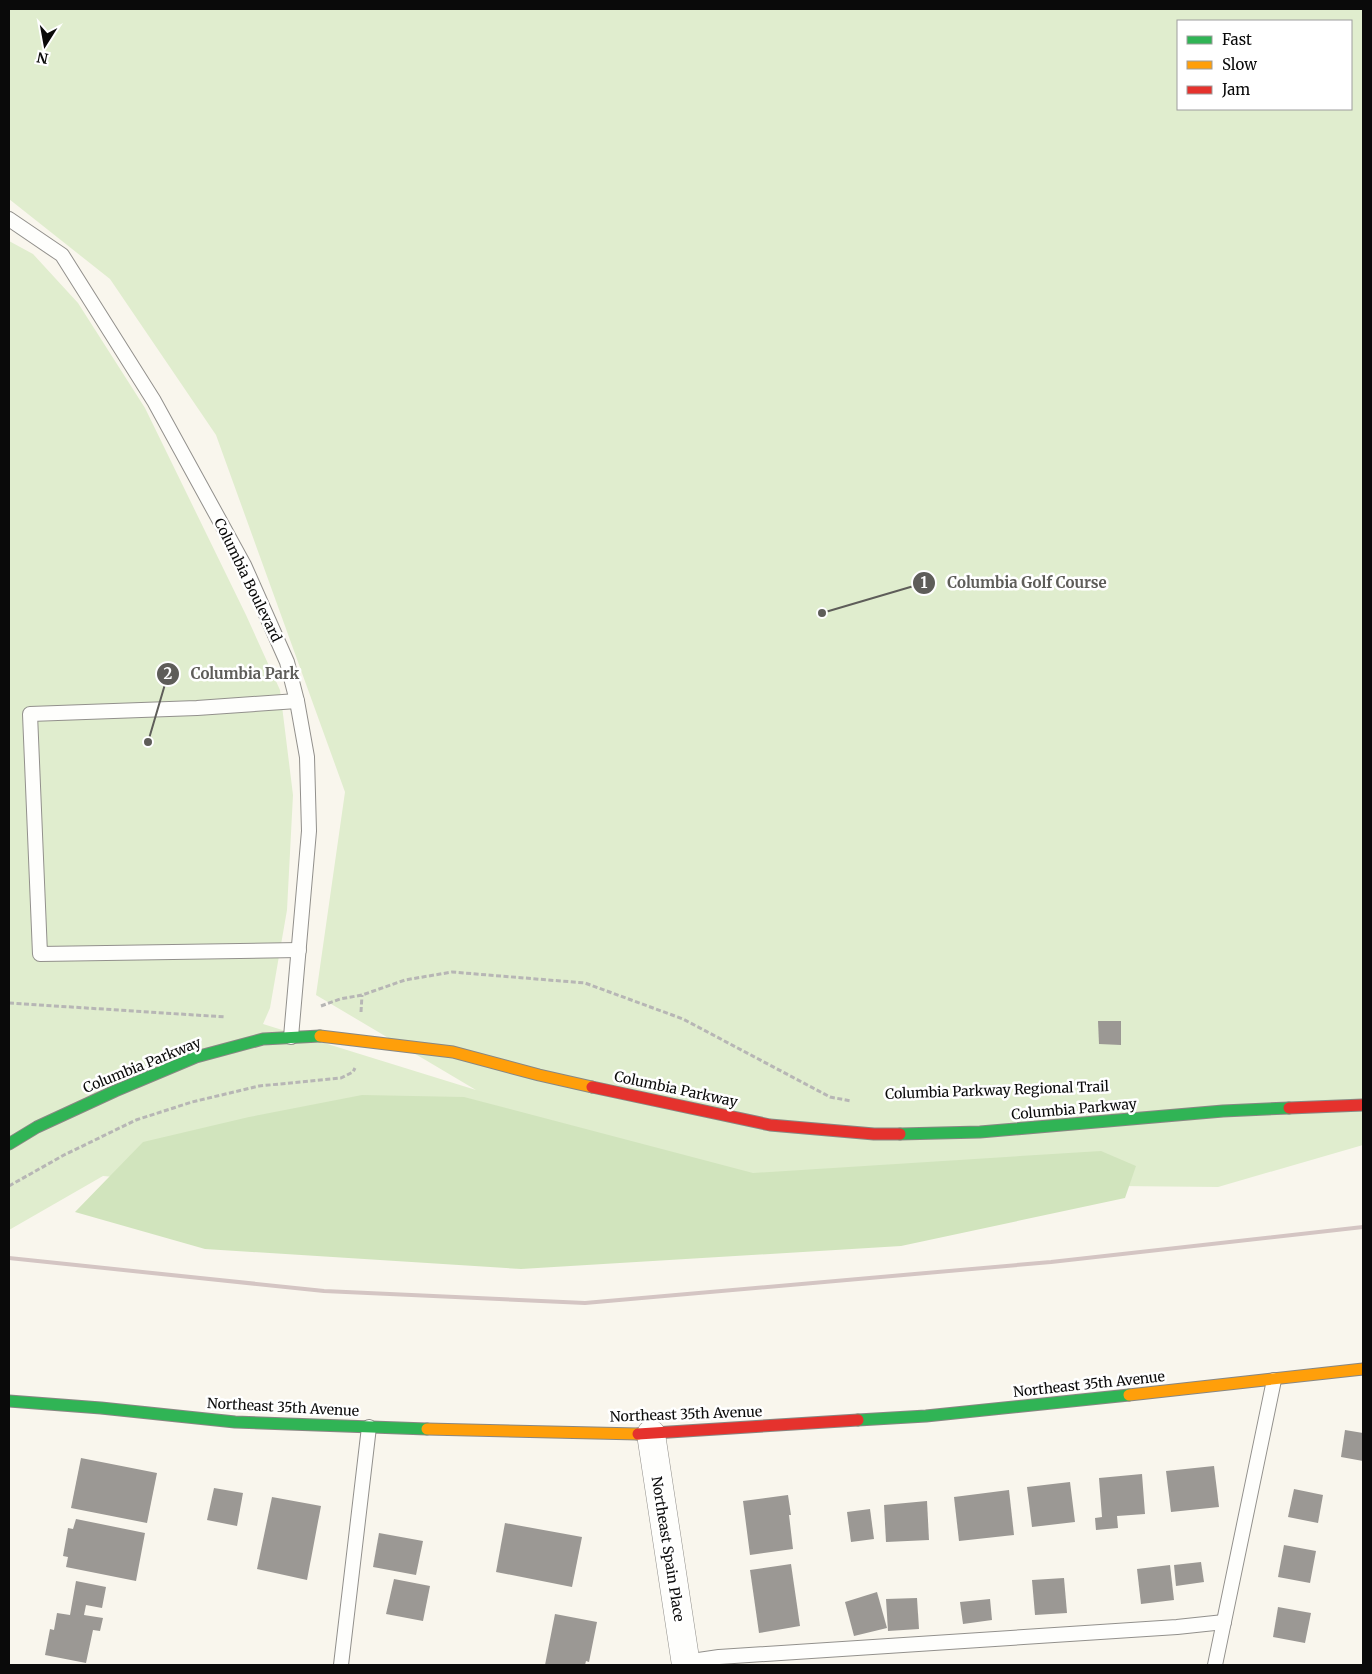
<svg xmlns="http://www.w3.org/2000/svg" width="1372" height="1674" font-family="Merriweather,serif">
<style>
.green{fill:#e0edce;fill-rule:evenodd}
.forest{fill:#d1e4bd}
.building{fill:#9b9894}
.lines{fill:none;stroke-linecap:round;stroke-linejoin:round}
.lane-casing{stroke:#92908c;stroke-width:16}
.street-casing{stroke:#92908c;stroke-width:29}
.fast-casing{stroke:#888783;stroke-width:13}
.slow-casing{stroke:#888783;stroke-width:13}
.jam-casing{stroke:#888783;stroke-width:13}
.path{stroke:#b7b6b5;stroke-width:3;stroke-dasharray:5 2.5;stroke-linecap:butt}
.lane{stroke:#fefefc;stroke-width:14}
.street{stroke:#fefefc;stroke-width:28}
.fast{stroke:#30b455;stroke-width:11}
.slow{stroke:#ff9f0a;stroke-width:11}
.jam{stroke:#e5322d;stroke-width:11}
.rail{stroke:#d4c5c3;stroke-width:4}
.labels{text-anchor:middle;dominant-baseline:central;stroke-width:5;stroke-linejoin:round;paint-order:stroke}
.street-label{font-size:14px;fill:#0a0a0a;stroke:#fff}
.leader{fill:none;stroke:#5e5d59;stroke-width:2}
.callout-dot{fill:#5e5d59;stroke:#fff;stroke-width:2}
.mark-label{font-size:15px;text-anchor:middle;font-weight:bold;fill:#fff}
.callout-label{font-size:15px;text-anchor:middle;font-weight:bold;fill:#5e5d59;stroke:#fff;stroke-width:5;stroke-linejoin:round;paint-order:stroke}
</style>
<rect width="100%" height="100%" fill="#f9f6ed"/>
<path class="green" d="M9,9H1363V1145L1218,1187L818,1183L407,1202L103,1176L9,1230V241L33,254L78,303L145,408L246,615L280,690L293,795L287,910L270,1008L263,1024L476,1090L316,995L345,792L216,435L110,279L9,199ZM1178,21H1351V109H1178Z"/>
<path class="forest" d="M362,1095L464,1097L753,1173L1101,1151L1136,1166L1125,1198L901,1246L521,1269L205,1249L75,1212L143,1142L249,1117Z"/>
<g class="building">
<path d="M1098,1021H1121V1045L1099,1044Z"/>
<path d="M1345,1430L1363,1433V1461L1341,1457Z"/>
<path d="M81,1458L157,1473L147,1523L71,1508Z"/>
<path d="M1214,1466L1219,1507L1171,1512L1166,1471Z"/>
<path d="M1142,1474L1145,1514L1117,1516L1118,1528L1096,1530L1095,1518L1102,1517L1099,1478Z"/>
<path d="M1070,1482L1075,1522L1032,1527L1027,1487Z"/>
<path d="M214,1488L243,1493L237,1526L207,1520Z"/>
<path d="M1294,1489L1323,1495L1318,1523L1288,1517Z"/>
<path d="M1009,1490L1014,1535L959,1541L954,1497Z"/>
<path d="M788,1495L791,1515H789L793,1549L750,1555L743,1501Z"/>
<path d="M272,1497L321,1506L307,1580L257,1569Z"/>
<path d="M927,1501L929,1540L886,1542L884,1505Z"/>
<path d="M870,1509L874,1539L851,1542L847,1512Z"/>
<path d="M76,1519L145,1533L136,1581L66,1567L68,1557L63,1556L68,1528L73,1529Z"/>
<path d="M505,1523L582,1537L572,1587L496,1572Z"/>
<path d="M379,1533L423,1541L416,1575L373,1567Z"/>
<path d="M1284,1545L1316,1551L1310,1583L1278,1577Z"/>
<path d="M1201,1562L1204,1582L1176,1586L1174,1565Z"/>
<path d="M791,1564L800,1626L759,1633L750,1570Z"/>
<path d="M1170,1565L1174,1600L1141,1604L1137,1569Z"/>
<path d="M1064,1578L1067,1613L1035,1615L1032,1580Z"/>
<path d="M394,1579L430,1586L423,1621L386,1614Z"/>
<path d="M76,1581L106,1587L102,1608L86,1605L84,1615L103,1618L100,1631L93,1630L86,1663L45,1655L50,1629L54,1630L57,1613L70,1615Z"/>
<path d="M877,1592L887,1628L854,1636L845,1602Z"/>
<path d="M917,1598L919,1629L888,1631L886,1599Z"/>
<path d="M990,1599L992,1620L963,1624L960,1602Z"/>
<path d="M1278,1607L1311,1613L1305,1643L1273,1637Z"/>
<path d="M555,1614L597,1622L589,1662L586,1661L585,1665H545Z"/>
</g>
<g class="lines">
<g class="lane-casing">
<g id="lane">
<path d="M9,219L62,255L154,401L244,565L287,662L297,701L307,757L309,831L291,1037"/>
<path d="M297,701L197,708L30,714L40,954L299,950"/>
<path d="M685,1662L719,1657L1177,1627L1224,1622"/>
<path d="M341,1665L369,1427"/>
<path d="M1215,1665L1274,1380"/>
</g>
</g>
<g class="street-casing">
<path id="street" d="M651,1434L686,1665"/>
</g>
<g class="fast-casing">
<g id="fast">
<path d="M900,1134L980,1132L1223,1111L1289,1108"/>
<path d="M9,1144L37,1127L115,1091L196,1057L263,1039L320,1036"/>
<path d="M9,1401L101,1408L235,1422L427,1429"/>
<path d="M858,1420L926,1416L1129,1395"/>
</g>
</g>
<g class="slow-casing">
<g id="slow">
<path d="M320,1036L453,1052L539,1075L592,1087"/>
<path d="M1129,1395L1363,1369"/>
<path d="M427,1429L638,1434"/>
</g>
</g>
<g class="jam-casing">
<g id="jam">
<path d="M592,1087L770,1125L874,1134H900"/>
<path d="M1289,1108L1363,1105"/>
<path d="M638,1434L858,1420"/>
</g>
</g>
<g class="path">
<path d="M9,1003L226,1017"/>
<path d="M321,1006L340,999L362,995L405,980L452,972L585,983L683,1019L830,1097L851,1101"/>
<path d="M361,1012L362,995"/>
<path d="M9,1186L64,1155L136,1120L192,1102L259,1086L341,1078L353,1072L355,1068"/>
</g>
<use href="#lane" class="lane"/>
<use href="#street" class="street"/>
<use href="#fast" class="fast"/>
<use href="#slow" class="slow"/>
<use href="#jam" class="jam"/>
<path class="rail" d="M9,1258L324,1291L585,1303L1051,1262L1363,1227"/>
</g>
<g class="labels">
<g class="street-label">
<text transform="translate(248 580) rotate(64)">Columbia Boulevard</text>
<text transform="translate(142 1065) rotate(-22)">Columbia Parkway</text>
<text transform="translate(676 1089) rotate(12)">Columbia Parkway</text>
<text transform="translate(997 1090) rotate(-2)">Columbia Parkway Regional Trail</text>
<text transform="translate(1074 1109) rotate(-5)">Columbia Parkway</text>
<text transform="translate(1089 1384) rotate(-6)">Northeast 35th Avenue</text>
<text transform="translate(283 1407) rotate(3)">Northeast 35th Avenue</text>
<text transform="translate(686 1414) rotate(-2)">Northeast 35th Avenue</text>
<text transform="translate(668 1549) rotate(81)">Northeast Spain Place</text>
</g>
</g>
<path class="leader" d="M822 613L924 583M148 742L168 674"/>
<g class="callout-dot">
<circle cx="822" cy="613" r="5"/>
<circle cx="148" cy="742" r="5"/>
<circle cx="924" cy="583" r="12"/>
<circle cx="168" cy="674" r="12"/>
</g>
<g class="mark-label">
<text x="924" y="588">1</text>
<text x="168" y="679">2</text>
</g>
<g class="callout-label">
<text x="1027" y="588">Columbia Golf Course</text>
<text x="245" y="679">Columbia Park</text>
</g>
<rect width="1372" height="1674" fill="none" stroke="#0a0a0a" stroke-width="20"/>
<rect x="1177" y="20" width="175" height="90" fill="#ffffff" stroke="#9d9d9d"/>
<rect x="1187" y="36" width="25" height="8" fill="#30b455" stroke="#9d9d9d"/>
<text x="1222" y="45" font-size="15" fill="#0a0a0a">Fast</text>
<rect x="1187" y="61" width="25" height="8" fill="#ff9f0a" stroke="#9d9d9d"/>
<text x="1222" y="70" font-size="15" fill="#0a0a0a">Slow</text>
<rect x="1187" y="86" width="25" height="8" fill="#e5322d" stroke="#9d9d9d"/>
<text x="1222" y="95" font-size="15" fill="#0a0a0a">Jam</text>
<g transform="translate(45 45) rotate(191)" stroke="#ffffff" stroke-width="4" paint-order="stroke">
<path d="M0-4L9 19L0 12L-9 19Z" fill="#0a0a0a"/>
<text y="-8" font-size="14" font-weight="bold" text-anchor="middle" fill="#0a0a0a">N</text>
</g>
</svg>
